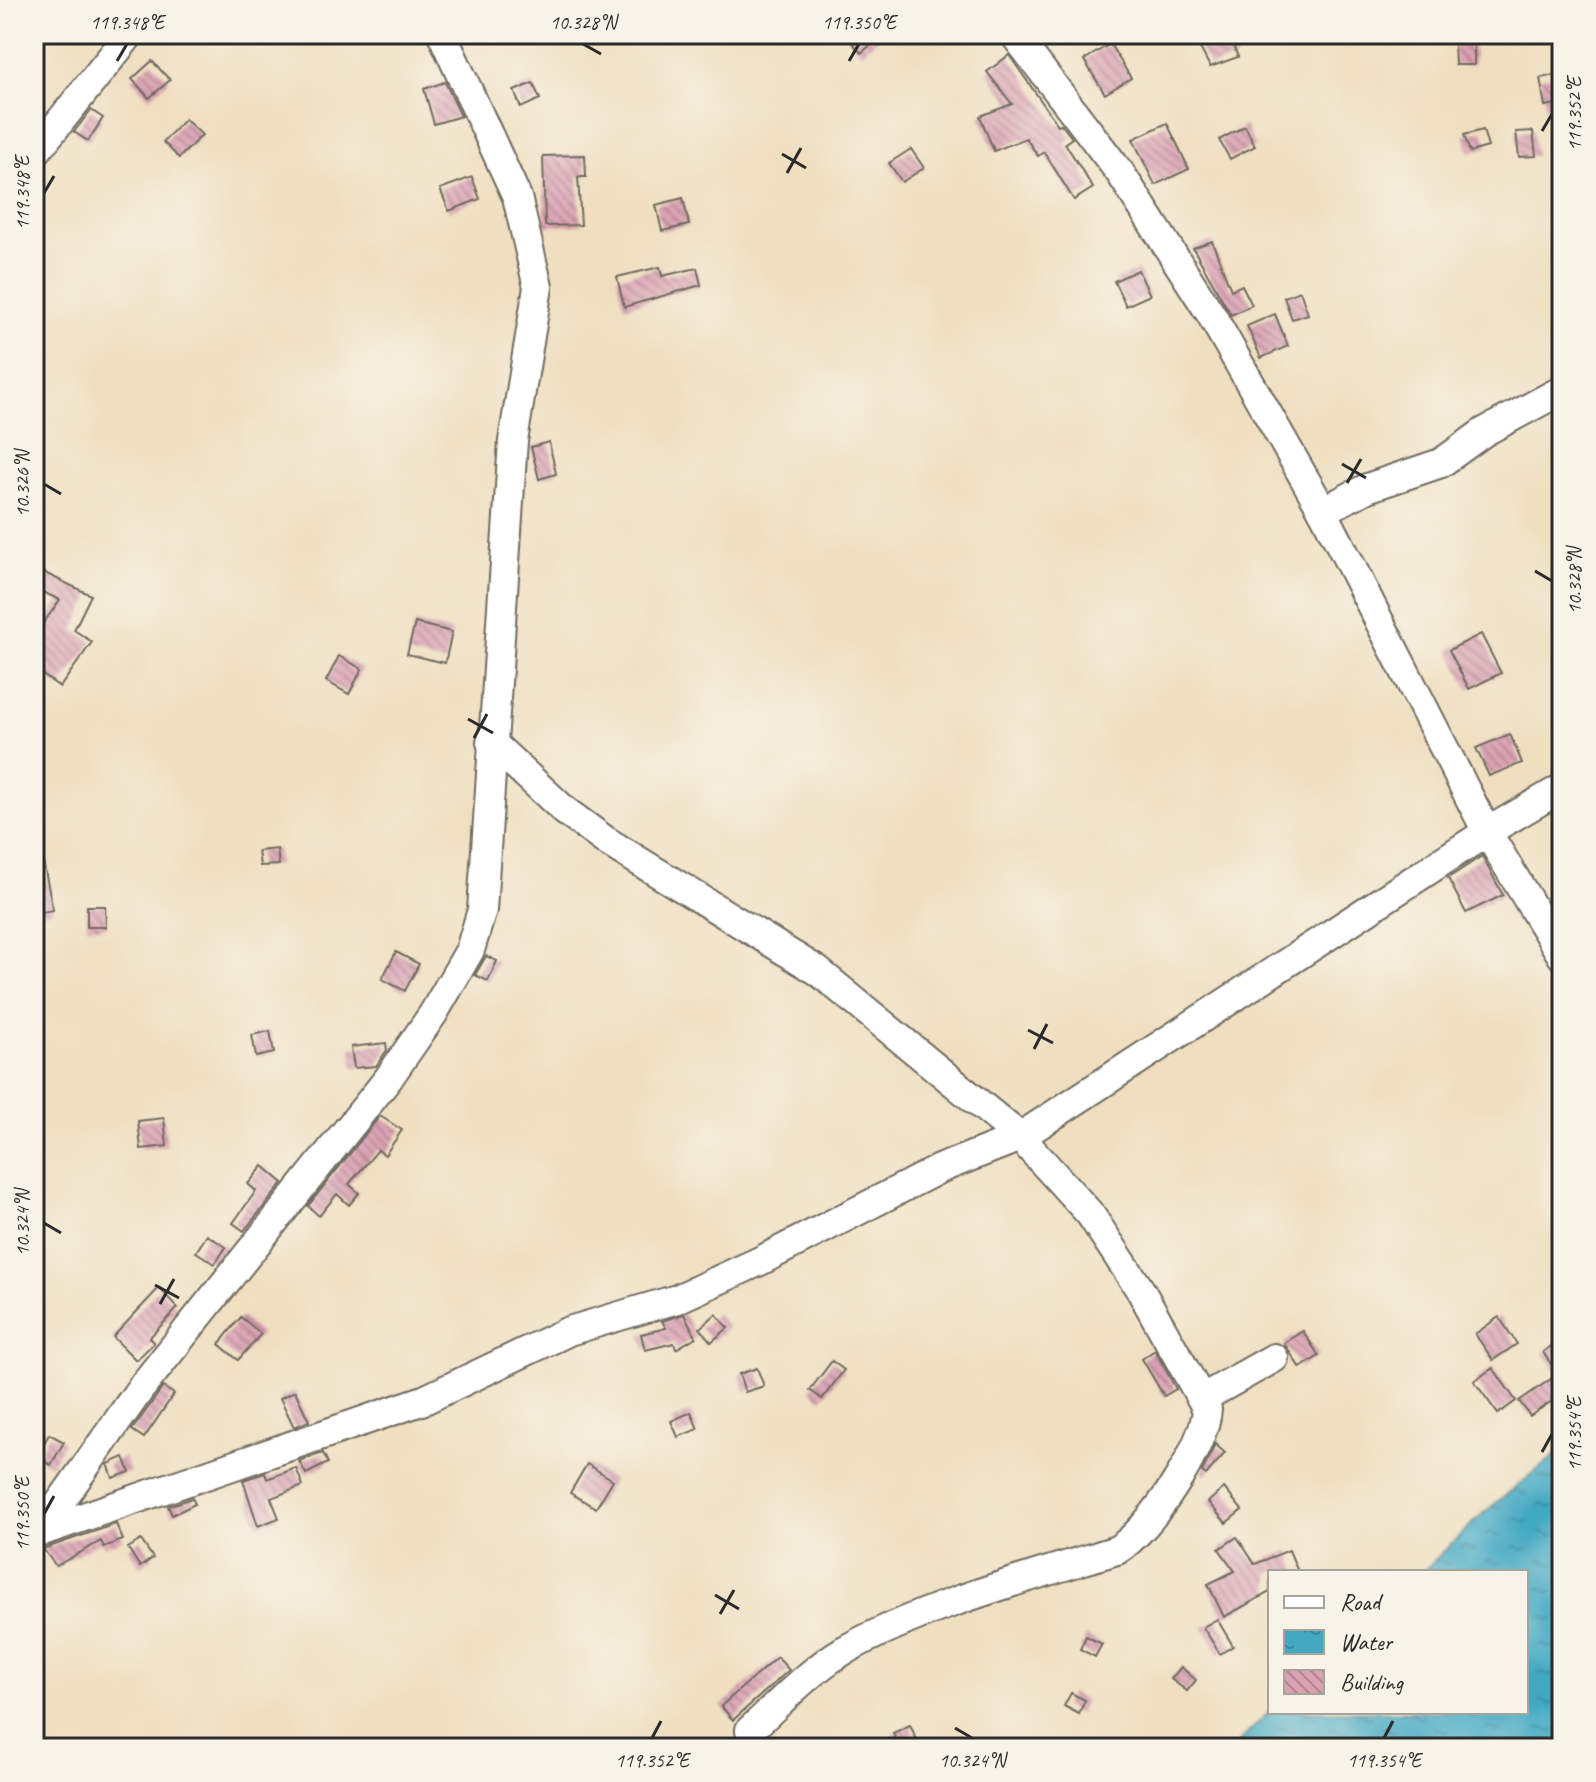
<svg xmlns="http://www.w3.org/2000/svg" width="1596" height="1782" font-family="Caveat,sans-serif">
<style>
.water{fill:url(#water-ripples);stroke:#376a77;stroke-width:2}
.building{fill:url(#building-back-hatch)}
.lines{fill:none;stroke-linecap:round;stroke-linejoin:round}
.minor-casing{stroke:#706a5f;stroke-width:32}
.minor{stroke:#fff;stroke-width:28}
.ticks{fill:none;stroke:#2b2b2b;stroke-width:3}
.neatline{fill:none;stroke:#2b2b2b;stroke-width:3}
.ticks-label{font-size:20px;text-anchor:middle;fill:#2b2b2b}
</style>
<defs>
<pattern id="water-ripples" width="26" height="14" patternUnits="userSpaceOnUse" patternTransform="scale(2)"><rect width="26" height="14" fill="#43a9c3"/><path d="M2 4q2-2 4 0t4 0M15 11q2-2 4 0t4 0" fill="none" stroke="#388a9f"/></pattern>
<pattern id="building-back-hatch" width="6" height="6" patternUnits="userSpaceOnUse" patternTransform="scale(2)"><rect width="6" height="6" fill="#daa2b3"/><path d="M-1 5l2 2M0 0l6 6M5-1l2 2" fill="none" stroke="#b18492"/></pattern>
</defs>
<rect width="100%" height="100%" fill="#f7f3e8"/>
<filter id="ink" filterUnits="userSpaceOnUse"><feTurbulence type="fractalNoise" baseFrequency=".0125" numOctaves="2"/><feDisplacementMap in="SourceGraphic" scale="16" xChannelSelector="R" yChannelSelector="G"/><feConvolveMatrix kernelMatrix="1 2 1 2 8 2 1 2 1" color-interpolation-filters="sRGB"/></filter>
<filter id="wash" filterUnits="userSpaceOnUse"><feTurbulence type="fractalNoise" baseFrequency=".006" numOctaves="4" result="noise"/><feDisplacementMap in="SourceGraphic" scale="32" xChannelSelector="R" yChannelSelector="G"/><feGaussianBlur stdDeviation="1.8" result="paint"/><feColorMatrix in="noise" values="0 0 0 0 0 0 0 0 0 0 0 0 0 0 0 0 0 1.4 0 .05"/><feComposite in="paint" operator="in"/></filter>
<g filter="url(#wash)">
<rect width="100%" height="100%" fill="#efdfc0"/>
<path class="water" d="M1562,1450V1748H1233L1270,1711L1526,1712V1572H1422L1486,1511Z"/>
<g id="blocks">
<g class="building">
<path d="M845,34H884L861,53Z"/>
<path d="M1228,34L1238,57L1210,67L1199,46Z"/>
<path d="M1454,42H1474V65H1455Z"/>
<path d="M1110,44L1131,78L1105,94L1084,60Z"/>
<path d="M1009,55L1058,125L1061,124L1072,138L1065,143L1093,188L1074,200L1044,152L1038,156L1026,138L994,151L980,116L1012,104L987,72Z"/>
<path d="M152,61L170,80L149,98L132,79Z"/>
<path d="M1562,74V103L1545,106L1540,78Z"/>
<path d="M445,82L461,116L434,124L424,89Z"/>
<path d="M533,83L540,99L521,108L514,91Z"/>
<path d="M91,110L103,118L88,141L74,132Z"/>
<path d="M185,119L202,135L179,158L163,142Z"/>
<path d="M1167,123L1189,169L1155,185L1133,139Z"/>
<path d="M1245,126L1255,146L1230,159L1219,140Z"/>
<path d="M1483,130L1488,147L1470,152L1464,135Z"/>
<path d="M1533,131L1536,156L1519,157L1516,132Z"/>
<path d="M911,149L924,168L902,182L889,163Z"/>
<path d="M585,155L586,177H578L581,225L545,226L543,156Z"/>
<path d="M472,177L480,199L449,211L440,189Z"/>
<path d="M683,198L689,225L662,231L656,205Z"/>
<path d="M1212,241L1231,290L1242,285L1252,305L1231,315L1193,248Z"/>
<path d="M660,267L662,276L697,268L701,285L624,307L617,277Z"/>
<path d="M1138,270L1150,295L1126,306L1114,281Z"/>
<path d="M1300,291L1308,314L1292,319L1284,297Z"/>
<path d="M1275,314L1288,346L1261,358L1247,326Z"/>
<path d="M549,442L556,474L539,479L531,447Z"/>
<path d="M34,568L91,595L74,630L92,642L60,687L34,669V636L60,600L34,588Z"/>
<path d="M415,623L452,632L445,663L407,654Z"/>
<path d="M1481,634L1501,673L1469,689L1449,650Z"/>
<path d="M339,656L362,669L349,694L326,681Z"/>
<path d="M1510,734L1522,763L1489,776L1476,748Z"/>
<path d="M277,849L279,865L260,866L258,851Z"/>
<path d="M41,851L53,910L34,914V852Z"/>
<path d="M1482,856L1503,895L1466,913L1448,878Z"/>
<path d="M87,906H105L106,927H87Z"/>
<path d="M396,952L419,964L405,991L382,979Z"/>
<path d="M486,956L497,961L488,981L475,975Z"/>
<path d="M270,1031L274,1053L256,1057L252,1035Z"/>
<path d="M386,1043L387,1050L376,1066L354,1068L351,1047Z"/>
<path d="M380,1116L402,1130L385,1155L378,1150L349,1184L359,1193L349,1205L337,1194L319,1216L308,1206Z"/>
<path d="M164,1118L167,1146L141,1149L138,1121Z"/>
<path d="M263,1166L283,1183L244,1231L233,1223L256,1191L248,1184Z"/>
<path d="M207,1235L226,1247L215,1264L196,1252Z"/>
<path d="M159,1288L178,1308L149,1338L154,1343L136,1360L113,1337Z"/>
<path d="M684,1314L696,1337L676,1349L674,1343L645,1350L641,1334L666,1328L662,1321Z"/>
<path d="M716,1314L728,1328L711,1342L700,1328Z"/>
<path d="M241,1317L261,1334L238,1360L219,1344Z"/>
<path d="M1499,1317L1517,1344L1493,1360L1475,1334Z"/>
<path d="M1303,1331L1319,1356L1300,1368L1284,1343Z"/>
<path d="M1562,1338V1394L1530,1416L1519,1401L1558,1374L1543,1352Z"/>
<path d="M1155,1350L1176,1389L1164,1396L1142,1359Z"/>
<path d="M832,1361L844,1370L822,1399L810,1390Z"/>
<path d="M757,1368L764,1386L745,1392L739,1374Z"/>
<path d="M1493,1368L1516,1401L1498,1414L1474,1381Z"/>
<path d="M163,1387L174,1394L144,1438L132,1430Z"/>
<path d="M295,1391L309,1421L294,1427L280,1398Z"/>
<path d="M691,1412L698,1429L678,1437L671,1421Z"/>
<path d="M49,1434L64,1442L51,1465L37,1457Z"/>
<path d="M1215,1444L1225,1453L1206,1475L1202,1472Z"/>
<path d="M323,1453L328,1463L306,1474L299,1461Z"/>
<path d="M124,1457L130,1472L113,1478L108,1464Z"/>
<path d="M587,1464L613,1480L596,1508L570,1493Z"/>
<path d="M296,1468L303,1486L271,1498L279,1518L258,1526L243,1480L265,1473L267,1479Z"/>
<path d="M1224,1488L1242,1510L1226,1523L1208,1502Z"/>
<path d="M192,1498L195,1504L172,1515L168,1506Z"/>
<path d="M116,1524L123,1540L104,1547L101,1541L56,1566L43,1549Z"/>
<path d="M1237,1537L1255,1564L1289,1550L1298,1572H1270V1592L1224,1617L1208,1584L1235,1571L1219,1549Z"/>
<path d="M141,1540L153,1558L140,1567L128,1548Z"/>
<path d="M1217,1619L1233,1646L1220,1654L1203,1627Z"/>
<path d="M1086,1636L1102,1644L1095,1657L1080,1649Z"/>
<path d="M777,1657L789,1670L733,1720L721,1706Z"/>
<path d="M1181,1667L1196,1680L1187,1691L1171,1679Z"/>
<path d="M1071,1693L1085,1700L1079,1714L1064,1706Z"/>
<path d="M910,1725L918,1742L921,1748H900L893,1733Z"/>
</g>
</g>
</g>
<g filter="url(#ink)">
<use href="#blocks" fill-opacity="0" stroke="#706a5f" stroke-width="2"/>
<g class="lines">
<g class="minor-casing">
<g id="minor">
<path d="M1014,34L1121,174L1212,316L1323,511L1487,832L1562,956"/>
<path d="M34,154L130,34"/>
<path d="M1323,511L1367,488L1441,463L1484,432L1562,390"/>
<path d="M491,742L565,811L606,841L818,971L1020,1137L1090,1214L1141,1291L1207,1409C1205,1447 1150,1530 1117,1550C1030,1577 922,1606 843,1651C808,1672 780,1703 750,1730"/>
<path d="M1203,1398L1274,1358"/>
<path d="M39,1532L141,1388L388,1079L433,1014L470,950L482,910L513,441L538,287L517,197L442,34"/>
<path d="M34,1534L424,1400L569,1331L677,1299L760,1261L939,1169L1020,1137L1487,832L1562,788"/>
</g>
</g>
<use href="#minor" class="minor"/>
</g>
</g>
<path class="ticks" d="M583,44L601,54M117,61L127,44M849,61L859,44M1542,131L1552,114M782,154L806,168M787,173L801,148M44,193L54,176M1342,464L1366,478M1347,483L1361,459M44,484L61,494M1535,571L1552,581M468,719L493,733M474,738L487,714M1028,1030L1053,1043M1034,1049L1047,1024M44,1223L61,1233M155,1285L179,1298M160,1304L174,1279M1542,1452L1552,1434M44,1514L54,1496M715,1595L739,1609M720,1614L734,1590M955,1728L972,1738M652,1738L661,1721M1384,1738L1393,1721"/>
<rect width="1596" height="1782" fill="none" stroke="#f7f3e8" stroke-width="88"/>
<rect x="1268" y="1570" width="260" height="144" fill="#f7f3e8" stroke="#a5a39c" stroke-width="2"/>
<rect x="1284" y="1596" width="40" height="12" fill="#ffffff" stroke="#a5a39c" stroke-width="2"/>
<text x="1340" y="1610" font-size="24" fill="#2b2b2b">Road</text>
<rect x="1284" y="1630" width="40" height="24" fill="url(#water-ripples)" stroke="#a5a39c" stroke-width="2"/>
<text x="1340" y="1650" font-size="24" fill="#2b2b2b">Water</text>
<rect x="1284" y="1670" width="40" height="24" fill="url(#building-back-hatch)" stroke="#a5a39c" stroke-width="2"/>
<text x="1340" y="1690" font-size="24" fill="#2b2b2b">Building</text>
<rect x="44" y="44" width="1508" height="1694" class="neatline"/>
<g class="ticks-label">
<text x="127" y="29">119.348°E</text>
<text x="583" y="29">10.328°N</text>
<text x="859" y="29">119.350°E</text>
<text transform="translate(1574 114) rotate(-90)" y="7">119.352°E</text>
<text transform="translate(22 193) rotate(-90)" y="7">119.348°E</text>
<text transform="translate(22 484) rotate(-90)" y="7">10.326°N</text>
<text transform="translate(1574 581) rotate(-90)" y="7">10.328°N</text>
<text transform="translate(22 1223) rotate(-90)" y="7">10.324°N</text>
<text transform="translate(1574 1434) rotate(-90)" y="7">119.354°E</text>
<text transform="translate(22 1514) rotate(-90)" y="7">119.350°E</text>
<text x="652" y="1767">119.352°E</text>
<text x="972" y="1767">10.324°N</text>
<text x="1384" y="1767">119.354°E</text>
</g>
</svg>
